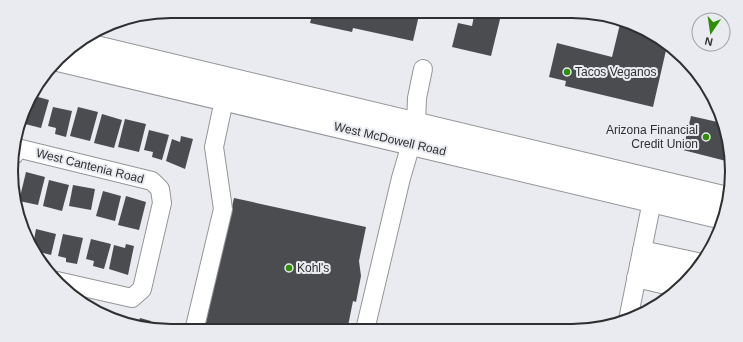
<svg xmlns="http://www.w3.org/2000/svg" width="743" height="342" font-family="Arial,sans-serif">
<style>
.building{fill:#4b4c50}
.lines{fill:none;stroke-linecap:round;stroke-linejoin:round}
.minor-casing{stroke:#95969a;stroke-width:20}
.major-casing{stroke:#95969a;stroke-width:24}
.minor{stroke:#fff;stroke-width:18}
.major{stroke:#fff;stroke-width:22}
.poi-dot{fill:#2e8e05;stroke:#eaebf0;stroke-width:1.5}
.labels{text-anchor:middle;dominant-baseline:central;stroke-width:4;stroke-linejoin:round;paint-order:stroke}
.poi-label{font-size:12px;fill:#2e2f30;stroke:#eaebf0;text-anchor:start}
.street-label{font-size:12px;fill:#2e2f30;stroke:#eaebf0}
.rim{fill:none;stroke:#2e2f30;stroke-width:2}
</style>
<rect width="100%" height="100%" fill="#eaebf0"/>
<g class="building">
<path d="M313,11H420L413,41L353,28L352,32L310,23Z"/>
<path d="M475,11H502L491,56L452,47L458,23L472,26Z"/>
<path d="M567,11L633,23L667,46L653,107L565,86L566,81L549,77L557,43L612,57L620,24Z"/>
<path d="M31,95L49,100L41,128L21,123Z"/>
<path d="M53,107L72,111L66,137L55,134L56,128L48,126Z"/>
<path d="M78,107L98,112L90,141L70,136Z"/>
<path d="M102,114L122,120L114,148L94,143Z"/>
<path d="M691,116L722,123L730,162L683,150Z"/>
<path d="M125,119L146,124L139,152L118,147Z"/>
<path d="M149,130L169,135L162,160L152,157L153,152L144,150Z"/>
<path d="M181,136L193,139L185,169L166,161L172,139L180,142Z"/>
<path d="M26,172L45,177L38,205L19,201Z"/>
<path d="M49,180L69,185L62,211L43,206Z"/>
<path d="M73,185L95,189L91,210L69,206Z"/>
<path d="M103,191L121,196L115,221L96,216Z"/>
<path d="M126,196L146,202L139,230L118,225Z"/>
<path d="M234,198L366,227L359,261L361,276L356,302L353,301L348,326H350L349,330L204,331Z"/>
<path d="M36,229L56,234L51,255L32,250Z"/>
<path d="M63,234L83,238L77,264L66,262V258L58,256Z"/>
<path d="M91,239L111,244L104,269L93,266L94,261L86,259Z"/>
<path d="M126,244L134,246L128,275L109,269L114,245L125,248Z"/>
<path d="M140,318L151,321L150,327L129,323L130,319L139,321Z"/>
</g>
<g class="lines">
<g class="minor-casing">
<g id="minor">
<path d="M416,124L417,98L423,69"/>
<path d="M14,155L17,148L152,181L160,189L162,203L142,289L132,298L57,281"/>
<path d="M642,250L702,263"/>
<path d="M639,265L691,277"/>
<path d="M636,278L679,288"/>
<path d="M628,320L652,201"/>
<path d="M365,330L401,178L411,144"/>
<path d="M194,331L223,209L214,147L224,100"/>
</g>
</g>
<g class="major-casing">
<g id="major">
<path d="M79,43L727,198"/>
<path d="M58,60L723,218"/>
</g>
</g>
<use href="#minor" class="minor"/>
<use href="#major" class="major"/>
</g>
<g class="poi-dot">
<circle cx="567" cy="72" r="4"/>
<circle cx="706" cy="137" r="4"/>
<circle cx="289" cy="268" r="4"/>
</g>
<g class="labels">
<g class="poi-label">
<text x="575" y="72">Tacos Veganos</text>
<text x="698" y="130" text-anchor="end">Arizona Financial<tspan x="698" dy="14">Credit Union</tspan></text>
<text x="297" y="268">Kohl's</text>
</g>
<g class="street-label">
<text transform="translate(390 139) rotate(13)">West McDowell Road</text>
<text transform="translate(90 166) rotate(14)">West Cantenia Road</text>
</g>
</g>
<path d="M0 0H743V342H0ZM171 18H572A153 153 0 0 1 725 171V171A153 153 0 0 1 572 324H171A153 153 0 0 1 18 171V171A153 153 0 0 1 171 18Z" fill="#eaebf0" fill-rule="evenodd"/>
<path class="rim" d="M171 18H572A153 153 0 0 1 725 171V171A153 153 0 0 1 572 324H171A153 153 0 0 1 18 171V171A153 153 0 0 1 171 18Z"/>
<g transform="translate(711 32) rotate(193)"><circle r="19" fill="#eaebf0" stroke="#9fa0a3"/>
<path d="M0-3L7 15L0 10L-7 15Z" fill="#2e8e05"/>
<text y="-6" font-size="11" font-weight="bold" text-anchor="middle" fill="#2e2f30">N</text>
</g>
</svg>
